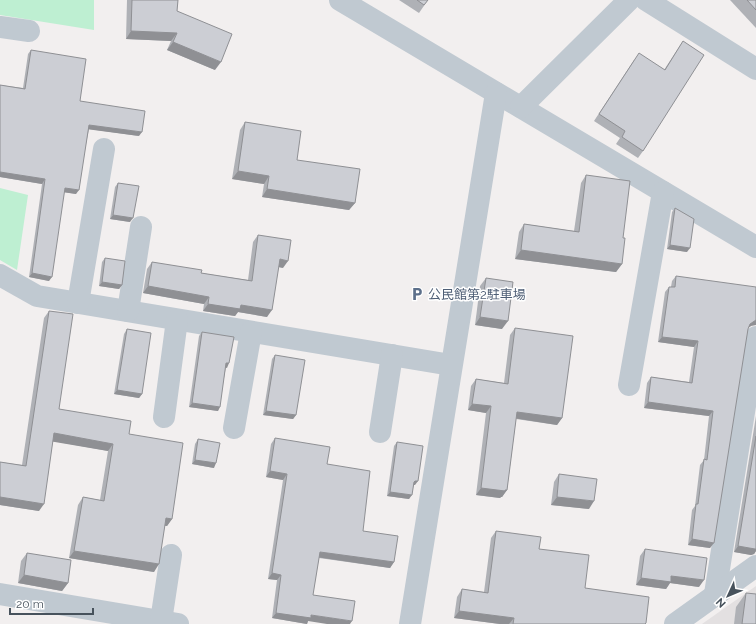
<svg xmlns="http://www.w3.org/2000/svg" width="756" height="624" font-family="Raleway,'Noto Sans JP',sans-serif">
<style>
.education{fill:#e3e0e1}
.green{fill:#beefd2}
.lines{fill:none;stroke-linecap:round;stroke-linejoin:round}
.minor{stroke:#c0c9d1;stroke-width:22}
.tertiary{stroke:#c0c9d1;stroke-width:22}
.wall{fill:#afb1b6}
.shaded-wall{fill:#8f9094}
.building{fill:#ccced4;stroke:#8f9094}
.labels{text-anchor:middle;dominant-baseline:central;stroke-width:3;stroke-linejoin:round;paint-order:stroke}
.service-label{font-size:13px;fill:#4e5e75;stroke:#fff;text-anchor:start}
</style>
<rect width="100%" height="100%" fill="#f2efef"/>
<path class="education" d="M756,586V624H702Z"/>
<g class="green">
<path d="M0,0H94V30L0,15Z"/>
<path d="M0,188L28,195L17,270L0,260Z"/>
</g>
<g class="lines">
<g class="minor">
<path d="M340,0L756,247"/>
<path d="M646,0L756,69"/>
<path d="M0,27L29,31"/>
<path d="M0,275L37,296L451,365"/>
<path d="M78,303L104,149"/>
<path d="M128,311L141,227"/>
<path d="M629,385L663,192"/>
<path d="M164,417L177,320"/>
<path d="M234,428L251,332"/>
<path d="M380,432L392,355"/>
<path d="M0,594L178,624"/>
<path d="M715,594L756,337"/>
<path d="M161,621L171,555"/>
<path d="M410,624L496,93"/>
<path d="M675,624L756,566"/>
</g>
<path class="tertiary" d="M521,107L629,0"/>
</g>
<g class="wall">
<path d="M127,0H178L177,11L215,70L167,50L171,41L126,39Z"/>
<path d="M399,0H428L419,13Z"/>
<path d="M730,0H756V28Z"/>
<path d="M683,41L643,151L638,158L616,144L620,138L594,121L634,60L664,70Z"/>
<path d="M31,50L80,101L139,136L89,129L76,194L64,192L49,281L29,277L42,184L0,177V85L23,88L28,54Z"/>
<path d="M245,122L355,203L349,210L262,197L264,184L232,179L240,130Z"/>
<path d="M586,175L623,238L622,264L616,272L515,259L519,232L524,224L574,231L581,183Z"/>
<path d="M118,183L130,222L110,219L115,187Z"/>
<path d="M675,208L687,252L667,249L672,212Z"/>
<path d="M258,235L283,268L278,267L267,317L238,312L235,316L203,311L204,304L143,293L147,269L152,262L201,273L248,280L253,242Z"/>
<path d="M105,258L122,285L119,289L99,286L102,262Z"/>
<path d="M676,276L751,326L748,328V329L710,548L688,545L692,510L695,506L700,465L704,460L709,416L644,408L647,383L651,377L689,382L694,347L658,342L665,292L669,287H671L672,281Z"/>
<path d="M486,278L502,329L475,325L480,286Z"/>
<path d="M49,311L59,409L129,434L172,519L167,526H165L154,572L69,558L78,505L83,497L100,500L108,451L53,441L39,511L0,505V462L22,465L44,318Z"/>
<path d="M515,328L562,418L557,425L516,419L507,490L502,497H501L500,498L476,495L486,413L468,410L471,386L476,379L504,383L510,335Z"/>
<path d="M127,329L142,394L139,398L114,394L124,334Z"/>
<path d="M202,332L227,368L226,367L218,411L189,407L199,336Z"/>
<path d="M275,355L296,415L293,419L263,415L272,359Z"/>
<path d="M756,416V551L754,554L751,555L734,552Z"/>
<path d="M275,438L327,464L363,531L394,562L390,568L319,558L308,621L307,624L272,618L277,580L268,579L283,480L266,477L271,444Z"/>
<path d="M198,439L214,468L192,464L195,444Z"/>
<path d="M397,442L415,485H414L409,499L387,496L394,446Z"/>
<path d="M559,474L589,509L551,505L554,482Z"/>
<path d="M496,531L539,549L585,588L645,624H500L454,618L457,597L462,589L484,592L491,538Z"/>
<path d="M645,549L699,587L670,583L666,589L636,585L640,556Z"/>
<path d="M27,553L68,583L62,591L18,583L21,561Z"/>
<path d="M746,593L756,624H734L736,607Z"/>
</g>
<g class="shaded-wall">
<path d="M131,31L177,33L171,41L126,39Z"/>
<path d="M173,42L221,62L215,70L167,50Z"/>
<path d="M89,125L142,132L139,136L86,129Z"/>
<path d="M238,171L269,176L264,184L232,179Z"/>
<path d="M0,172L45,179L42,184L0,177Z"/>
<path d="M65,188L79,190L76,194L62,192Z"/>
<path d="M267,189L355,203L349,210L262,197Z"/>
<path d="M113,215L133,218L130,222L110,219Z"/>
<path d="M670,245L690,248L687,252L667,249Z"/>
<path d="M521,250L622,264L616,272L515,259Z"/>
<path d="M280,259L288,261L283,268L275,266Z"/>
<path d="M32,273L52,277L49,281L29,277Z"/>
<path d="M102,282L122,285L119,289L99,286Z"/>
<path d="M148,286L209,297L204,304L143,293Z"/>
<path d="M208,304L241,305L272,310L267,317L238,312L235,316L203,311Z"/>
<path d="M480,317L508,321L502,329L475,325Z"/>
<path d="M755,320H756V325L751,326L746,329L750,324Z"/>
<path d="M662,337L698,341L694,347L658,342Z"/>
<path d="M226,363H229L227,368L223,367Z"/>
<path d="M117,390L142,394L139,398L114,394Z"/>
<path d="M648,402L713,411L709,416L644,408Z"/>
<path d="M192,403L220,407L218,411L189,407Z"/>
<path d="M472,404L491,406L486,413L468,410Z"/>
<path d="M266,411L296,415L293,419L263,415Z"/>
<path d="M517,412L562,418L557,425L513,418Z"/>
<path d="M54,433L113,444L108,451L49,441Z"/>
<path d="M195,460L216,463L214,468L192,464Z"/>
<path d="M270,471L287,474L283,480L266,477Z"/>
<path d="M415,481H418L415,485H412Z"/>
<path d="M481,488L505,490H507L502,497H501L500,498L476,495Z"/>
<path d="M390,492L412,495L409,499L387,496Z"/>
<path d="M0,497L44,504L39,511L0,505Z"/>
<path d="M557,497L594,501L589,509L551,505Z"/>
<path d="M166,518L172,519L167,526L161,525Z"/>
<path d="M692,539L714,543L710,548L688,545Z"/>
<path d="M738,546L756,549V551L754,554L751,555L734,552Z"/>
<path d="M74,551L159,564L154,572L69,558Z"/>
<path d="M320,552L394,562L390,568L316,557Z"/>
<path d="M272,573L281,575L277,580L268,579Z"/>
<path d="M24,575L68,583L62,591L18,583Z"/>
<path d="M671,576L704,580L699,587L670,583L666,589L636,585L641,578Z"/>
<path d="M459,611L514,618L509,624H500L454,618Z"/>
<path d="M276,613L311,615L352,621L350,624H327L308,621L307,624L272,618Z"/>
</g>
<g class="building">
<path d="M132,0H178L177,11L232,34L221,62L173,42L177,33L131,31Z"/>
<path d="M417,0H428L424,5Z"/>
<path d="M747,0H756V10Z"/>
<path d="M683,41L704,55L643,151L622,137L625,131L599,114L639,53L665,70Z"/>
<path d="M31,50L86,59L80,101L145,111L142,132L89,125L79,190L65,188L52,277L32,273L45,179L0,172V85L25,89Z"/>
<path d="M245,122L301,131L297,160L360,169L355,203L267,189L269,176L238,171Z"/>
<path d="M586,175L630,181L623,238H625L622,264L521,250L524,224L579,232Z"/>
<path d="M118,183L139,186L133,218L113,215Z"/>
<path d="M675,208L694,219L690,248L670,245Z"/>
<path d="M258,235L291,240L288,261L280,259L272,310L241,305L240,309L208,304L209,297L148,286L152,262L202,270L201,273L252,281Z"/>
<path d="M105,258L125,261L122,285L102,282Z"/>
<path d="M676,276L756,287V320L750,324L748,329L714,543L692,539L696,504H698L704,459L707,460L713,411L648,402L651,377L692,383L698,341L662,337L669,287H675Z"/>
<path d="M486,278L513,282L508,321L480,317Z"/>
<path d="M49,311L73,314L59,409L131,421L129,434L183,443L172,519L166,518L159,564L74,551L83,497L104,501L113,444L54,433L44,504L0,497V462L26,466Z"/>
<path d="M515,328L573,336L562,418L517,412L507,490H505V491L481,488L491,406L472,404L476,379L508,384Z"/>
<path d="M127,329L151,333L142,394L117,390Z"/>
<path d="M202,332L234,337L229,363H226L220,407L192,403Z"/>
<path d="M275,355L305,360L296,415L266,411Z"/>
<path d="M756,436V549H755L738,546Z"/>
<path d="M275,438L330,447L327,464L370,471L363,531L398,536L394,562L320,552L313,595L355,601L352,621L311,615V618L276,613L281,575L272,573L287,474L270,471Z"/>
<path d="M198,439L220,443L216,463L195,460Z"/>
<path d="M397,442L423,446L418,481H415L414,482L412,495L390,492Z"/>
<path d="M559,474L597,479L594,501L557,497Z"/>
<path d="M496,531L541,537L539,549L589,555L585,588L649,597L646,623L645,624H513L514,618L459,611L462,589L488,593Z"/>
<path d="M645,549L707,558L704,580L671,576V582L641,578Z"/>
<path d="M27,553L71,560L68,583L24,575Z"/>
<path d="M746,593L756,594V624H742Z"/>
</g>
<defs>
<g id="parking-bare" transform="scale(1.08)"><path d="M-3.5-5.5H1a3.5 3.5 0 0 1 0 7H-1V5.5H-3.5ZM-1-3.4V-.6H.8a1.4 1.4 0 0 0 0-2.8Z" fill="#5c6f8a" stroke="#fff" stroke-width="2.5" paint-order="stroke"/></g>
</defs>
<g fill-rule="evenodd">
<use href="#parking-bare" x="417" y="294"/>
</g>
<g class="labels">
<g class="service-label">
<text x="428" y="294">公民館第2駐車場</text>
</g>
</g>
<g transform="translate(728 596) rotate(226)" stroke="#ffffff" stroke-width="3" paint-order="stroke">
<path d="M0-3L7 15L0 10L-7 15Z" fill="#47525c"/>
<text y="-6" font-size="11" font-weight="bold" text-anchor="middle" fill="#47525c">N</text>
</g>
<path d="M10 608v6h83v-6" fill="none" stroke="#47525c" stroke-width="2"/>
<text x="16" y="608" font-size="12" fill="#47525c" stroke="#ffffff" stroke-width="3" paint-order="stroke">20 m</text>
</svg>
